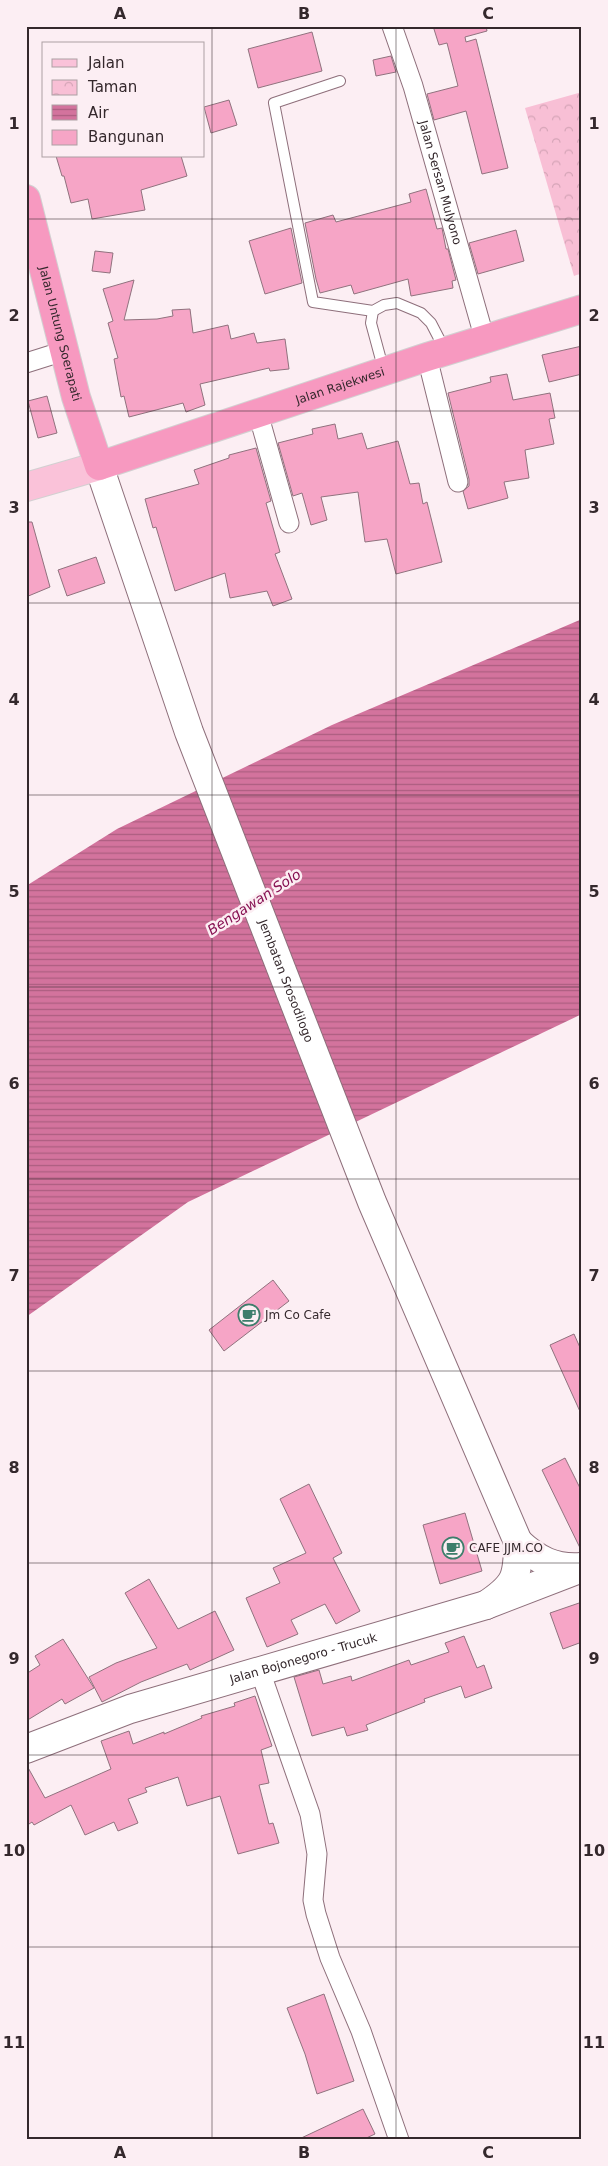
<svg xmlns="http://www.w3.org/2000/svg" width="608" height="2166" font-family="'DejaVu Sans',sans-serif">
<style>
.park{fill:url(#park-crowns)}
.water{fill:url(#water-rules)}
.building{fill:#f6a5c6;stroke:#90727e}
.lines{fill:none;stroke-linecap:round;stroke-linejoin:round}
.lane-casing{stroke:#8e6f7b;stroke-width:12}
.street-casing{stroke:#8e6f7b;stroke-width:21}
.secondary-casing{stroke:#8e6f7b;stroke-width:30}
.primary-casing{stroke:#d2d0d1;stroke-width:30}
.highway-casing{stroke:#d2d0d1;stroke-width:30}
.lane{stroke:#fff;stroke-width:10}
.street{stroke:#fff;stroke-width:19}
.secondary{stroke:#fff;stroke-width:28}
.primary{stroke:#fac2d9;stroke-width:28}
.highway{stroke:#f799c0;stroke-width:28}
.grid{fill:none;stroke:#34282c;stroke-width:1;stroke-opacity:0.55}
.labels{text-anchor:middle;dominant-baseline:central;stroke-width:5;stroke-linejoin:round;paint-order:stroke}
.street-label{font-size:12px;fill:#34282c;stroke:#fceef3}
.poi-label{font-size:12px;fill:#34282c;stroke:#fceef3;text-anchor:start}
.water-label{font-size:14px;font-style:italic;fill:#871152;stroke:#fceef3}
.neatline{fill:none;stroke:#34282c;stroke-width:2}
.grid-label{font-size:16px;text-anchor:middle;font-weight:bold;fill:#34282c}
</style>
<defs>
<pattern id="park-crowns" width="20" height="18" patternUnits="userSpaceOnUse" patternTransform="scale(1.25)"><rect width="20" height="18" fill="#f8bfd5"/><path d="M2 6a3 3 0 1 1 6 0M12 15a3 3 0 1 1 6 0" fill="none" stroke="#d5a4b7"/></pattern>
<pattern id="water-rules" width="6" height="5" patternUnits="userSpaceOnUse" patternTransform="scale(1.25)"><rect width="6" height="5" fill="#d3739d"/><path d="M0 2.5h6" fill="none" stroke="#ac5e80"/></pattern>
</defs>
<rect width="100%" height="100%" fill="#fceef3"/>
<path class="park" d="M582,92V273L574,276L525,108Z"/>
<path class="water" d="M582,619V1014L188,1202L26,1317V886L117,829L332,725Z"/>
<g class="building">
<path d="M433,26H486L487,31L465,37L466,42L476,39L508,168L482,174L466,111L434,120L427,94L458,86L447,43L439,45Z"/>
<path d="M312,32L322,71L258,88L248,49Z"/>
<path d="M391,56L396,72L376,76L373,60Z"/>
<path d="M229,100L237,125L211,133L204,107Z"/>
<path d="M56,156H181L187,176L141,190L145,210L92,219L88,199L71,203L64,176H62Z"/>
<path d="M426,189L437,229L442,228L446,249H448L456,280L452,281L453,288L411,296L408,279L354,294L351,285L320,293L316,279L305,223L333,215L336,222L411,202L409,194Z"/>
<path d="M291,228L302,283L265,294L249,241Z"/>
<path d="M516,230L524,261L478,274L469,243Z"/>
<path d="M95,251L113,253L110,273L92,271Z"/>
<path d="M134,280L124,320L157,319L173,316L172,310L190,309L193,333L228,325L231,339L254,333L257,343L285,339L289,369L270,371L269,368L200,384L205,405L186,412L183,403L129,417L124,396L121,397L114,359L118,358L108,323L113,321L103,289Z"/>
<path d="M582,346V374L549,382L542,355Z"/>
<path d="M507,374L513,400L550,393L555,418L549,419L554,444L525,450L529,478L504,482L508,498L468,509L463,491L469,486V479L448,393L491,382L490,377Z"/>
<path d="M47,396L57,433L38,438L28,401Z"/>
<path d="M335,424L338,439L362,433L367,449L398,441L410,484L419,483L423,504L427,502L442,562L396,574L387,539L365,542L358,492L321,497L327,520L311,525L302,493L293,496L278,443L313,434L312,429Z"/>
<path d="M256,448L271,501L266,503L280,552L275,554L292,599L273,606L267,591L230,598L225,573L175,591L156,527L153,528L145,499L199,484L194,470L229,458V455Z"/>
<path d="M26,522H32L50,587L26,597Z"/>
<path d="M96,557L105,583L67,596L58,570Z"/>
<path d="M273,1280L289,1301L224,1351L209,1330Z"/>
<path d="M574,1334L582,1352V1416L550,1345Z"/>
<path d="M565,1458L582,1492V1552L542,1470Z"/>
<path d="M309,1484L342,1553L333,1558L360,1611L336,1624L325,1604L291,1620L298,1634L267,1647L246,1598L280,1583L273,1568L306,1553L280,1499Z"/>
<path d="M465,1513L482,1571L440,1584L423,1525Z"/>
<path d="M149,1579L178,1629L215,1611L234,1650L190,1670L187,1664L141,1682L102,1702L89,1677L116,1663L157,1648L125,1593Z"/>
<path d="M582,1602V1642L563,1649L550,1613Z"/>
<path d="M464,1636L477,1668L484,1665L492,1688L465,1698L461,1686L424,1699L425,1702L366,1725L368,1730L347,1736L344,1727L312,1736L294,1677L319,1670L323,1684L351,1676L352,1681L409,1660L411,1665L449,1652L445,1643Z"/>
<path d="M63,1639L94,1688L65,1704L62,1699L26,1721V1674L40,1665L35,1656Z"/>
<path d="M255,1696L272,1746L261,1750L269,1783L259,1785L269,1824L273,1823L279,1843L238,1854L220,1796L187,1806L178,1777L145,1788L147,1792L128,1799L138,1823L118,1831L114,1822L85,1835L71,1805L34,1825L32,1822L26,1826V1764L45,1798L111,1769L101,1741L129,1731L133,1744L164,1732V1734L202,1718L201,1716L235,1706L234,1703Z"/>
<path d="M324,1994L354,2081L317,2094L305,2054L287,2008Z"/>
<path d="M363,2109L375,2134L362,2140H297Z"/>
</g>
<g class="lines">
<g class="lane-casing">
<g id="lane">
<path d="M340,81L274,103L313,302L373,311L384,305L397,303L421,313L431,323L445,350"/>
<path d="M373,311L371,323L384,371"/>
</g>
</g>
<g class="street-casing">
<g id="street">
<path id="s1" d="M392,26L413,86L485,340"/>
<path d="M427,357L458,482"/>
<path d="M26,363L64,351"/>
<path d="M258,413L289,523"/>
<path d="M260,1671L310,1814L317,1854L313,1900L316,1914L330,1958L361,2031L399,2140"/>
</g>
</g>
<g class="secondary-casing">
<g id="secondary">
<path id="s2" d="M99,466L189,732L372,1202L518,1542C518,1577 516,1585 486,1605"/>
<path d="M518,1542C537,1560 555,1569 581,1567"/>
<path id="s3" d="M26,1749L130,1709L486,1605L582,1568"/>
</g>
</g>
<g class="primary-casing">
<path id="primary" d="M26,487L99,466"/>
</g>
<g class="highway-casing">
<g id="highway">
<path id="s4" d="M26,199L76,397L99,466L427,357L582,309"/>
</g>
</g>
<use href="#lane" class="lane"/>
<use href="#street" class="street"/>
<use href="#secondary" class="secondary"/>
<use href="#primary" class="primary"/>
<use href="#highway" class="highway"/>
</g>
<path class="grid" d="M212,26V2140M396,26V2140M26,219H582M26,411H582M26,603H582M26,795H582M26,987H582M26,1179H582M26,1371H582M26,1563H582M26,1755H582M26,1947H582"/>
<defs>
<g id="cafe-ring" transform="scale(1.125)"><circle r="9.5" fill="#fceef3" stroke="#3d7d6b" stroke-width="1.5"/><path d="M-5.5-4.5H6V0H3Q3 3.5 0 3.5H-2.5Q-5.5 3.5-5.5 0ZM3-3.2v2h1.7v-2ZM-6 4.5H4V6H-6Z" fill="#3d7d6b"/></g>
</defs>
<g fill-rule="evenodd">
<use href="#cafe-ring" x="249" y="1315"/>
<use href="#cafe-ring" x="453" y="1548"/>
</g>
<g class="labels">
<g class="street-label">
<text stroke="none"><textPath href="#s1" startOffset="164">Jalan Sersan Mulyono</textPath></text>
<text stroke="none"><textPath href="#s4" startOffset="139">Jalan Untung Soerapati</textPath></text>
<text stroke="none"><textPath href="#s4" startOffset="531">Jalan Rajekwesi</textPath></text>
<text stroke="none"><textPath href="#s2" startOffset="548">Jembatan Srosodilogo</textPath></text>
<text stroke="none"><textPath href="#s3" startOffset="292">Jalan Bojonegoro - Trucuk</textPath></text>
</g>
<g class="poi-label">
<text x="265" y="1315">Jm Co Cafe</text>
<text x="469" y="1548">CAFE JJM.CO</text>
</g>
<g class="water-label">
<text transform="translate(254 902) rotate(-33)">Bengawan Solo</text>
</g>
</g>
<rect width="608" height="2166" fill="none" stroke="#fceef3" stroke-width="55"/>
<rect x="42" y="42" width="162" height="115" fill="#fceef3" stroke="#ac9fa3"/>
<rect x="52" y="59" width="25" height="8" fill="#fac2d9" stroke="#ac9fa3"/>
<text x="88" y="68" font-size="15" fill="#34282c">Jalan</text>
<rect x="52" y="80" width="25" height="15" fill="url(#park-crowns)" stroke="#ac9fa3"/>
<text x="88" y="92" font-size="15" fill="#34282c">Taman</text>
<rect x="52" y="105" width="25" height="15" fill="url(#water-rules)" stroke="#ac9fa3"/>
<text x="88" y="118" font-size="15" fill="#34282c">Air</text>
<rect x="52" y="130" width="25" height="15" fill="#f6a5c6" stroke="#ac9fa3"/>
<text x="88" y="142" font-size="15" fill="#34282c">Bangunan</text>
<rect x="28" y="28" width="552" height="2110" class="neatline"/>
<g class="grid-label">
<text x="120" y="19">A</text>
<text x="304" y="19">B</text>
<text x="488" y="19">C</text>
<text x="14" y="129">1</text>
<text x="594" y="129">1</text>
<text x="14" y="321">2</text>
<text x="594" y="321">2</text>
<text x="14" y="513">3</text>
<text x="594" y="513">3</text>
<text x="14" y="705">4</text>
<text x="594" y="705">4</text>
<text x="14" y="897">5</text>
<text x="594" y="897">5</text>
<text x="14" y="1089">6</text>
<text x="594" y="1089">6</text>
<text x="14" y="1281">7</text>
<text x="594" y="1281">7</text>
<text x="14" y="1473">8</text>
<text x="594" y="1473">8</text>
<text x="14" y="1664">9</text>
<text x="594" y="1664">9</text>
<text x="14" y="1856">10</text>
<text x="594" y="1856">10</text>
<text x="14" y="2048">11</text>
<text x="594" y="2048">11</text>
<text x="120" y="2158">A</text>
<text x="304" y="2158">B</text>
<text x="488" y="2158">C</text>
</g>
</svg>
